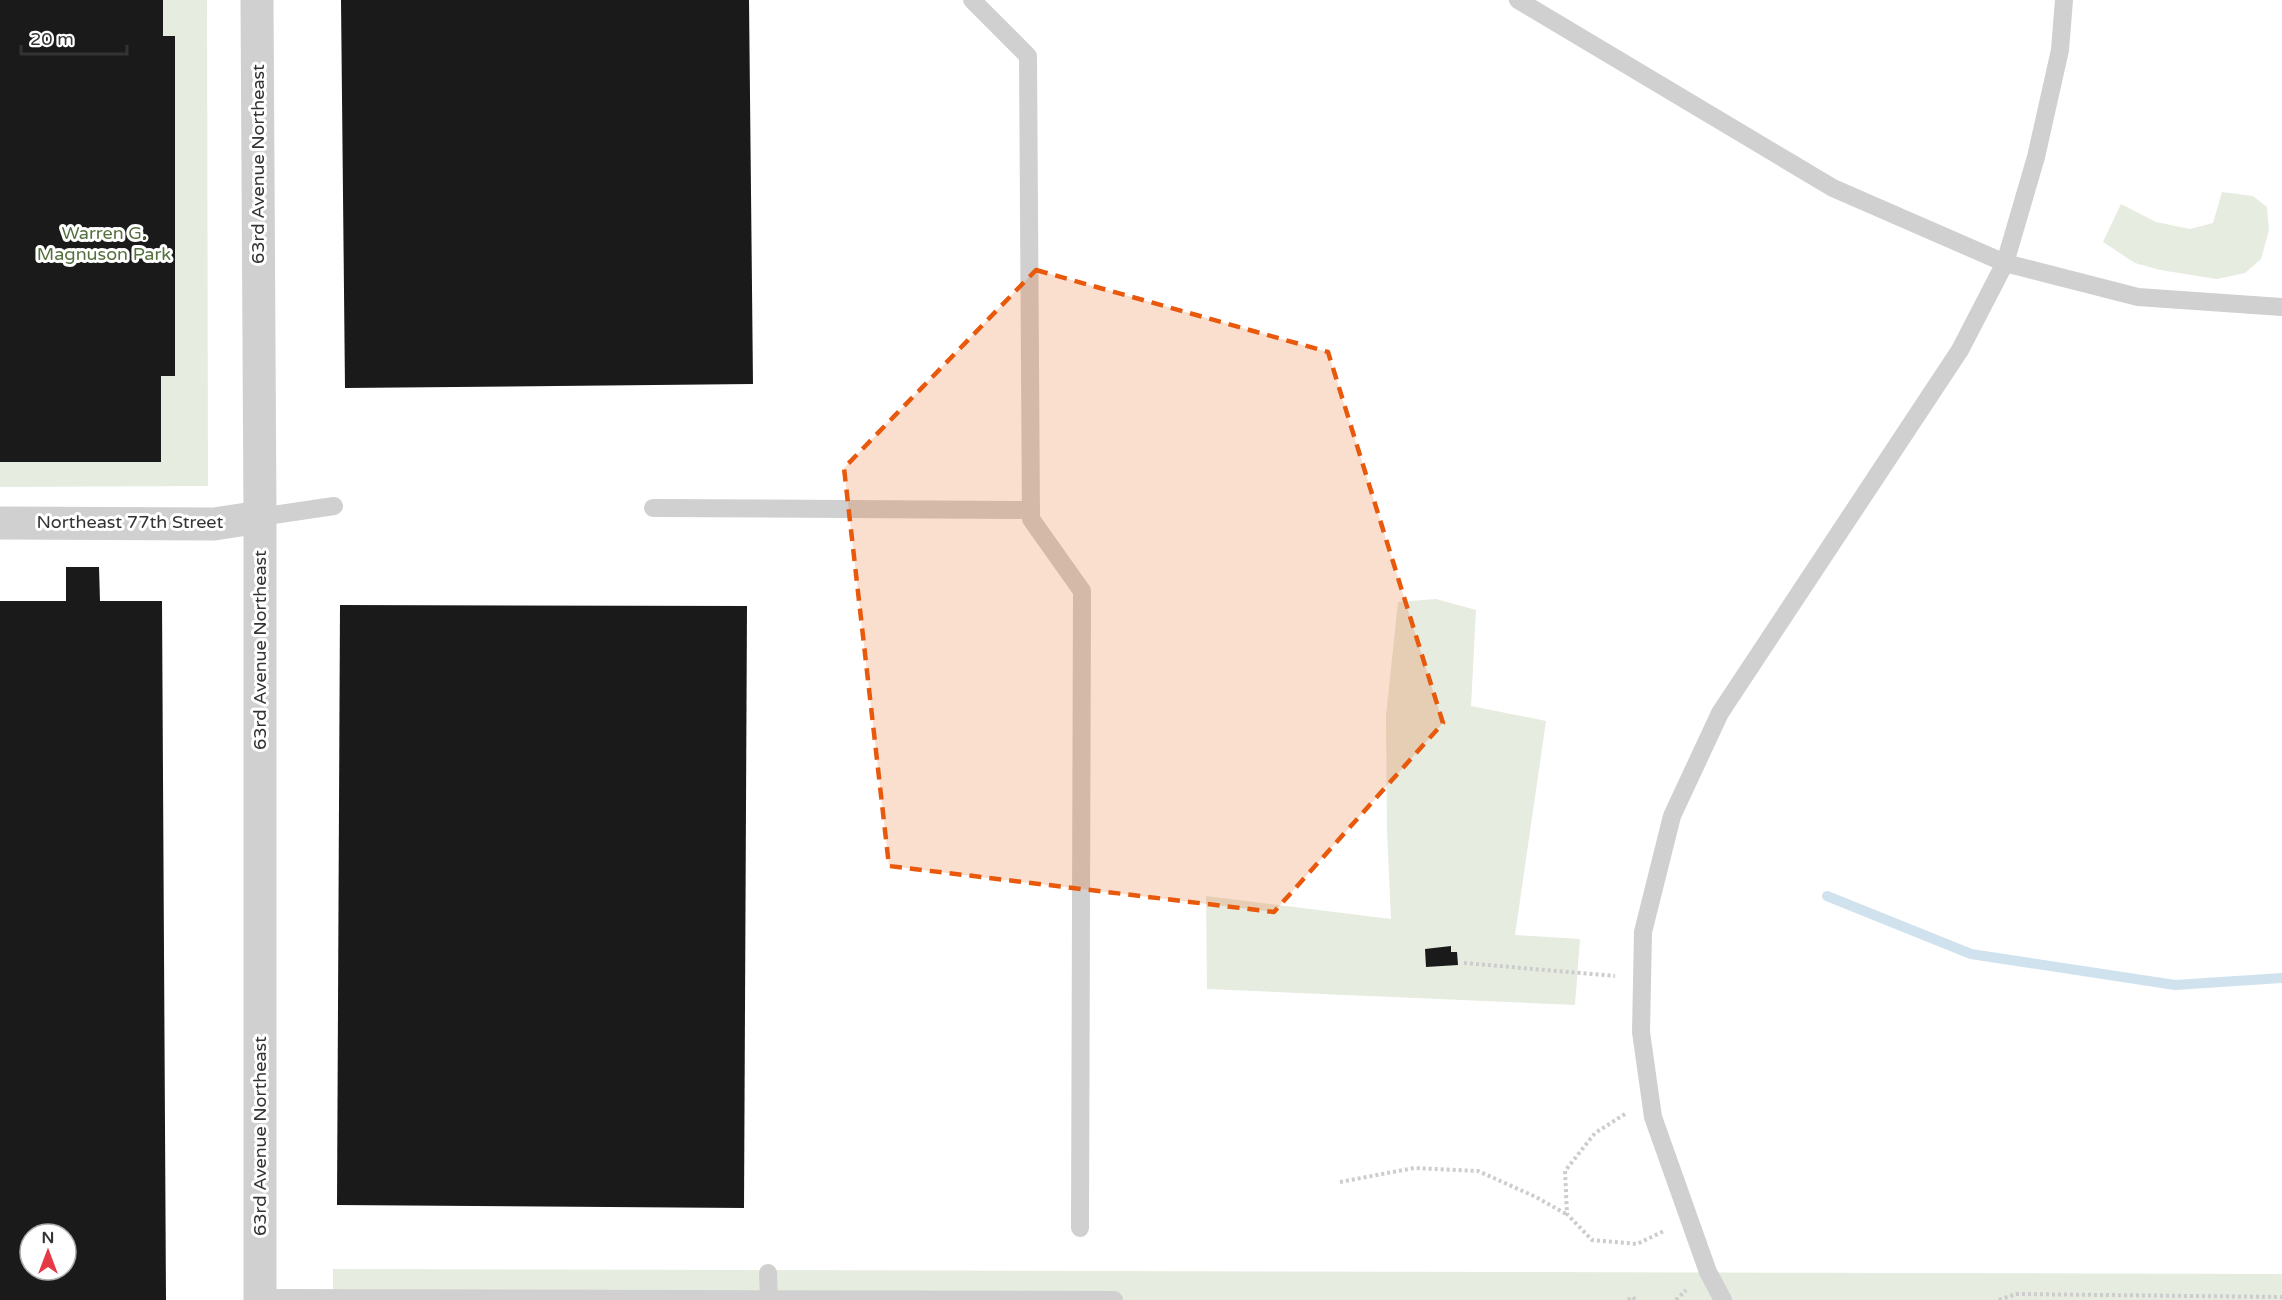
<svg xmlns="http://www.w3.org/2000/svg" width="2282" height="1300" font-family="'Varela Round',sans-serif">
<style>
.green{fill:#e6ecdf}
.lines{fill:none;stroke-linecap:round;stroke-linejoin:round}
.stream{stroke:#cfe2ee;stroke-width:10}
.building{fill:#1a1a1a;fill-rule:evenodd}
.path{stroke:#cdcdcd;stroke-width:4;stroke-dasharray:3 3;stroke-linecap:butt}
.lane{stroke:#d0d0d0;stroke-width:18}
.street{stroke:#d0d0d0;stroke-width:33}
.marked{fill:#e8590c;fill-opacity:0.2;stroke:#e8590c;stroke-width:4.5;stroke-dasharray:12 8;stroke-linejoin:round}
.labels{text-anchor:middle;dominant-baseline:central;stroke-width:6;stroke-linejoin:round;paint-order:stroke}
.street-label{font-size:18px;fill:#333;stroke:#fff}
.park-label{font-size:18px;fill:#56703f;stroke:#fff}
</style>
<rect width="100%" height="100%" fill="#fff"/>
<g class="green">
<path d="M0,0H207L208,486L0,487Z"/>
<path d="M2222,192L2253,196L2267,207L2269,230L2261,259L2245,273L2217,279L2160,270L2135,263L2103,242L2121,204L2156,222L2190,229L2213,223Z"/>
<path d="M1436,599L1476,610L1471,706L1546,721L1515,935L1580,939L1575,1005L1207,989L1206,896L1391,919L1387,831L1386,716L1398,602Z"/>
<path d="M333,1269L2282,1274V1300H333Z"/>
</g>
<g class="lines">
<path class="stream" d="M1827,896L1971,954L2175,985L2282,978"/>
</g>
<g class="building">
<path d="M0,0H163V36H175V376H161V462H0Z"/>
<path d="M341,0H749L753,384L345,388Z"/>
<path d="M66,567H99L100,601H162L166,1300H0V601H66ZM30,1234H66V1270H30Z"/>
<path d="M340,605L747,606L744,1208L337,1205Z"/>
<path d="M1451,946V952H1457L1458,965L1426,967L1425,949Z"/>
</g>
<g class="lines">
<g class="path">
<path d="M1464,963L1615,976"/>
<path d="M1625,1114L1595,1133L1565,1171L1567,1214L1592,1240L1637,1244L1664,1231"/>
<path d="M1340,1182L1414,1168L1478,1171L1536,1197L1566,1214"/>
<path d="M1628,1300L1633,1297L1635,1300"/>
<path d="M1676,1300L1686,1290"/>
<path d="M1999,1300L2016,1294L2282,1297"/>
</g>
<g class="lane">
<path d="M972,0L1028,56L1031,519L1082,591L1080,1228"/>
<path d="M1518,0L1833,188L2005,263L2138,297L2282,307"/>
<path d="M653,508L1031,510"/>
<path d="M260,517L334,506"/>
<path d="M768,1273L769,1300"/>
<path d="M260,1298L1114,1300"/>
<path d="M1723,1300L1708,1272L1653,1117L1641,1032L1643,932L1672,816L1720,713L1960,350L2005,263L2036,157L2060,50L2064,0"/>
</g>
<g class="street">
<path d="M257,0L260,517V1300"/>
<path d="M0,523L214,524L260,517"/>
</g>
</g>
<path class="marked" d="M1036,270L1328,352L1443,723L1274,912L889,866L844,468Z"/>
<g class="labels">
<g class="street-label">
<text transform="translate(258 164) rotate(-90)">63rd Avenue Northeast</text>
<text x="130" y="522">Northeast 77th Street</text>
<text transform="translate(260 650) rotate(-90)">63rd Avenue Northeast</text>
<text transform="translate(260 1136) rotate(-90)">63rd Avenue Northeast</text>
</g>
<g class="park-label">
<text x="104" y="233">Warren G.<tspan x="104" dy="21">Magnuson Park</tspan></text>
</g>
</g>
<g transform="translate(48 1252)"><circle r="28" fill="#ffffff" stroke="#adadad" stroke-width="1.5"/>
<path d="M0-4.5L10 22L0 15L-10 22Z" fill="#e63946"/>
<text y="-9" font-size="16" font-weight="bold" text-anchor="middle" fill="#333333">N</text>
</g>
<path d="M21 45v9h106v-9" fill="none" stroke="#333333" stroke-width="3"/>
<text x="30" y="45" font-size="18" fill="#333333" stroke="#ffffff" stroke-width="4.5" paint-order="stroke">20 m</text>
</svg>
